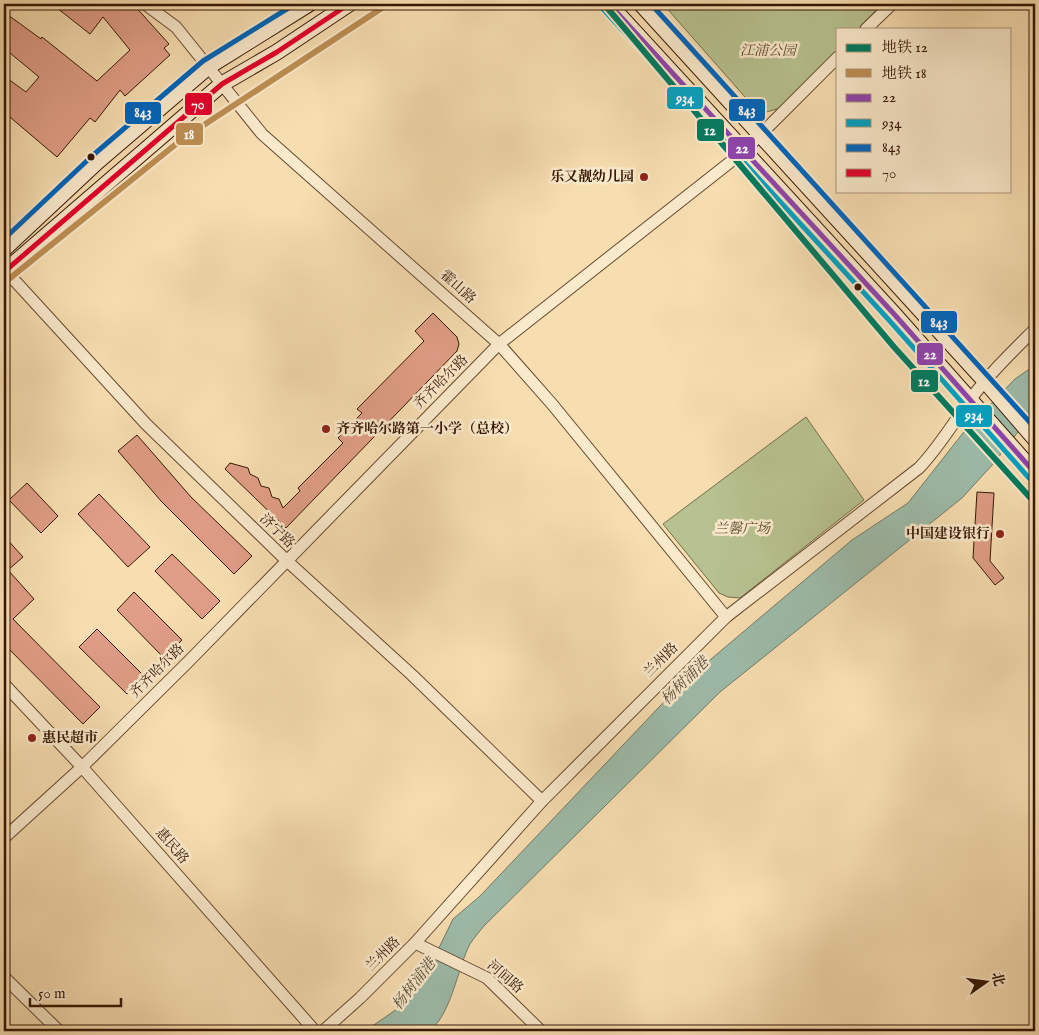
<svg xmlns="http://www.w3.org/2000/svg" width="1039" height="1035" font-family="'IM FELL English','Noto Serif SC',serif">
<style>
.green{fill:#b7c290;stroke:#766c4a}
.water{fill:#9dbcaa;stroke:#747a68}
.building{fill:#e09e86;stroke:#361704}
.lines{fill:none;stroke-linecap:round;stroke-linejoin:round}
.street-casing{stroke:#66492f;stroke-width:13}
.secondary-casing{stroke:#361704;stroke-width:17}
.street{stroke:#faeacc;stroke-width:11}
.secondary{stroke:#faeacc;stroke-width:15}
.bus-1-casing{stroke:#faeacc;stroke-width:9}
.bus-2-casing{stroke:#faeacc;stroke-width:9}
.bus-3-casing{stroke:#faeacc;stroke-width:9}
.bus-4-casing{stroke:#faeacc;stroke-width:9}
.bus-1{stroke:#8e44ad;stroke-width:5}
.bus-2{stroke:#03a2c4;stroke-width:5}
.bus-3{stroke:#0065bd;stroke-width:5}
.bus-4{stroke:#e4002b;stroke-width:5}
.metro-1-casing{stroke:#faeacc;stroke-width:10}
.metro-2-casing{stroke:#faeacc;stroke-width:10}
.metro-1{stroke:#007b5f;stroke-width:6}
.metro-2{stroke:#be8f53;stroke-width:6}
.bus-dot{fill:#361704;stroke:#faeacc;stroke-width:2}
.poi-dot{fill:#8f2418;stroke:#faeacc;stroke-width:2}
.labels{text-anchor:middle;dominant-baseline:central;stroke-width:5;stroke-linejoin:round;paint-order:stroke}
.park-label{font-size:14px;font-style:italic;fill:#5d4a2e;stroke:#faeacc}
.poi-label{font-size:14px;font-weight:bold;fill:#361704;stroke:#faeacc;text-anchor:end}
.street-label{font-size:14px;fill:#361704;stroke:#faeacc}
.water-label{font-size:15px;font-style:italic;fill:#5a513e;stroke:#faeacc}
.line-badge{stroke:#faeacc;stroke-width:2}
.badge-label{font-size:14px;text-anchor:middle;font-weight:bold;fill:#fff}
</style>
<rect width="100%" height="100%" fill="#f7deb1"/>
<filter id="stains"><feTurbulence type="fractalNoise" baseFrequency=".004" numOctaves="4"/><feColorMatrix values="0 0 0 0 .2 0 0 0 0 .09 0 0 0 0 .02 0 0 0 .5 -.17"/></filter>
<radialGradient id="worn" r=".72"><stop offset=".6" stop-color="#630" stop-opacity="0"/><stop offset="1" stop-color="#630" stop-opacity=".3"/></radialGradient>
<g class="green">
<path d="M663,4H882L858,29H838V49L780,108L760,114Z"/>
<path d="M806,417L864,500L740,598L728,597L719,593L663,524Z"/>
</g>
<path class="water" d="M1035,365V410L994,463L962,498L720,692L484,926C479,932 474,938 470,944C459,963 449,1025 426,1031C413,1035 380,1031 365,1031L400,1007L425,967L433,960L453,919L480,896L678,687L852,540L908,503L963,433L1015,379Z"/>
<g class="building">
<path d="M52,4H133L169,44L164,48L170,55L125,96L120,90L95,122L90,118L57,157L4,112V76L26,92L39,77L4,48V12L41,39L42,37L97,81L130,50L103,17L90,34Z"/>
<path d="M433,313L457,337L459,344L457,351L286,528L225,469L230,463L248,468L250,474L258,478L261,486L269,488L272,497L279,499L283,508L300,491L298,488L343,443L338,438L362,413L357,409L424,341L415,331Z"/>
<path d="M137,435L191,497L252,556L234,574L161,501L118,451Z"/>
<path d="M27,483L58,516L41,533L9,500Z"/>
<path d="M977,492L994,493L990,561L1004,578L995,585L973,558Z"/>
<path d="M99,494L150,547L128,567L78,514Z"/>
<path d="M4,536L23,557L8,570L34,599L13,619L100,707L83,724L4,644Z"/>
<path d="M172,554L220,601L202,619L155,571Z"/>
<path d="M134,592L182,640L164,658L117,610Z"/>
<path d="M97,629L145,677L127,694L79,647Z"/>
</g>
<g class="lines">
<g class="street-casing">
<g id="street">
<path d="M145,4L176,27L262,134L499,344L552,404L726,617"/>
<path d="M866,29L892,4"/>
<path d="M4,269L146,424L286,560L412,675L542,801"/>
<path d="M4,684L82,767L315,1031"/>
<path d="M4,838L82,767L188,662L499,344L743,152L838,57"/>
<path d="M415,943L487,978L541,1031"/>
<path d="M4,977L59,1031"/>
<path d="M323,1031L360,998L415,943L542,801L726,617L919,468C939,447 953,423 970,400C989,374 1012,352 1035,329"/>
</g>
</g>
<g class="secondary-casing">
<g id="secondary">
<path d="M609,4L894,314L1035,473"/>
<path d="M641,4L985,381L1035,439"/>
<path d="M4,249L97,162L208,67L309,4"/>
<path d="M4,272L222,84L277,52L349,4"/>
</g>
</g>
<use href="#street" class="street"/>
<use href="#secondary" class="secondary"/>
<g class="bus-1-casing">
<path id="bus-1" d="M609,4L894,314L1035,473"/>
</g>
<g class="bus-2-casing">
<path id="bus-2" d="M603,9L888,319L1029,478"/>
</g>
<g class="bus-3-casing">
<g id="bus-3">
<path d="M651,4L1035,428"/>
<path d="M4,239L92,156L203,61L295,4"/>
</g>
</g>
<g class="bus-4-casing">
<path id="bus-4" d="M4,272L222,84L277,52L349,4"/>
</g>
<use href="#bus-1" class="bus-1"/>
<use href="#bus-2" class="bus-2"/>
<use href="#bus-3" class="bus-3"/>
<use href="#bus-4" class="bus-4"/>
<g class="metro-1-casing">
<path id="metro-1" d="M604,4L894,347L1035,503"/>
</g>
<g class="metro-2-casing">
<path id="metro-2" d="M4,283L181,140L388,4"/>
</g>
<use href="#metro-1" class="metro-1"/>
<use href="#metro-2" class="metro-2"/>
</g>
<g class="bus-dot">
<circle cx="91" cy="157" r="4.5"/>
<circle cx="858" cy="287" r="4.5"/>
</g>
<g class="poi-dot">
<circle cx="644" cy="177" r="5"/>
<circle cx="326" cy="429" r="5"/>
<circle cx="1000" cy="534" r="5"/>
<circle cx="32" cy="738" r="5"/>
</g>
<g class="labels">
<g class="park-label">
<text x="768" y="51">江浦公园</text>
<text x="742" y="529">兰馨广场</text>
</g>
<g class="poi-label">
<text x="634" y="177">乐又靓幼儿园</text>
<text x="336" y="429" text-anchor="start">齐齐哈尔路第一小学（总校）</text>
<text x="990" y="534">中国建设银行</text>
<text x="42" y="738" text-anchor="start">惠民超市</text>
</g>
<g class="street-label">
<text transform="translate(458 287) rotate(42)">霍山路</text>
<text transform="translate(441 382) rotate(-45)">齐齐哈尔路</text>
<text transform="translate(277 531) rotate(44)">济宁路</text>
<text transform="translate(661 660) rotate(-45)">兰州路</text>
<text transform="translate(157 671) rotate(-45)">齐齐哈尔路</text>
<text transform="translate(172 846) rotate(49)">惠民路</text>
<text transform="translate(383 954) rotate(-45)">兰州路</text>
<text transform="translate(505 977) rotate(41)">河间路</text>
</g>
<g class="water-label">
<text transform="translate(685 681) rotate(-45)">杨树浦港</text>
<text transform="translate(414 984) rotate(-52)">杨树浦港</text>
</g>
</g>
<g class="line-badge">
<rect x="666" y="86" width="38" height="24" rx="5" fill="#03a2c4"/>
<rect x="184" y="92" width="29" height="24" rx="5" fill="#e4002b"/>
<rect x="728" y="98" width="38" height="24" rx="5" fill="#0065bd"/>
<rect x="124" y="101" width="38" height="24" rx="5" fill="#0065bd"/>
<rect x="696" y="118" width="29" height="24" rx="5" fill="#007b5f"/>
<rect x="175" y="122" width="29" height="24" rx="5" fill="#be8f53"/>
<rect x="727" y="136" width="29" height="24" rx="5" fill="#8e44ad"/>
<rect x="920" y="310" width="38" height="24" rx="5" fill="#0065bd"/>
<rect x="916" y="342" width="28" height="24" rx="5" fill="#8e44ad"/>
<rect x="910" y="369" width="29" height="24" rx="5" fill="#007b5f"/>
<rect x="955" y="404" width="38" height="24" rx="5" fill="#03a2c4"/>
</g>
<g class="badge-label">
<text x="685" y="103">934</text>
<text x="198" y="109">70</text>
<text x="747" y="115">843</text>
<text x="143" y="117">843</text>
<text x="710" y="135">12</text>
<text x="189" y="139">18</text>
<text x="742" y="153">22</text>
<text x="939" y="327">843</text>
<text x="930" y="359">22</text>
<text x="924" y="386">12</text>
<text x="974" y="420">934</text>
</g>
<rect width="1039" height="1035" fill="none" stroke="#f7deb1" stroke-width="20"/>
<rect x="5" y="5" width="1029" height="1025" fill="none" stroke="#361704" stroke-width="2.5"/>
<rect x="10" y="10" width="1019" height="1015" fill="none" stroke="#361704"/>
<rect x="836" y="28" width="175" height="165" fill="#faeacc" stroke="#ac967c"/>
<rect x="846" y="44" width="25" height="8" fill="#007b5f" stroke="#ac967c"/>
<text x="882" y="52" font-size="15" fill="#361704">地铁 12</text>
<rect x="846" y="69" width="25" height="8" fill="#be8f53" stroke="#ac967c"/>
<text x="882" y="78" font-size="15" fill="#361704">地铁 18</text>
<rect x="846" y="94" width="25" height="8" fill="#8e44ad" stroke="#ac967c"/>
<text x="882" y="102" font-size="15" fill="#361704">22</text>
<rect x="846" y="119" width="25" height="8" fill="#03a2c4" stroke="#ac967c"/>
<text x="882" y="128" font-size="15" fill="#361704">934</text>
<rect x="846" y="144" width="25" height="8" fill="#0065bd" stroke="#ac967c"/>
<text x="882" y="152" font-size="15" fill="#361704">843</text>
<rect x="846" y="169" width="25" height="8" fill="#e4002b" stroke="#ac967c"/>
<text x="882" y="178" font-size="15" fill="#361704">70</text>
<g transform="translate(986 982) rotate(76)" stroke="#faeacc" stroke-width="4" paint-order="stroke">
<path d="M0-4L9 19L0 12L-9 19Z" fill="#361704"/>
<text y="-8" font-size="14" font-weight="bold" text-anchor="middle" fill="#361704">北</text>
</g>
<path d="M30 998v8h91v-8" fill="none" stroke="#361704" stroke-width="2.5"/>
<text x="38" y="998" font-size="15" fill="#361704" stroke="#faeacc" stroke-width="4" paint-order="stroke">50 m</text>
<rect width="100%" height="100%" filter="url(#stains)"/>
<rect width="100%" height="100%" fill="url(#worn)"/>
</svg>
